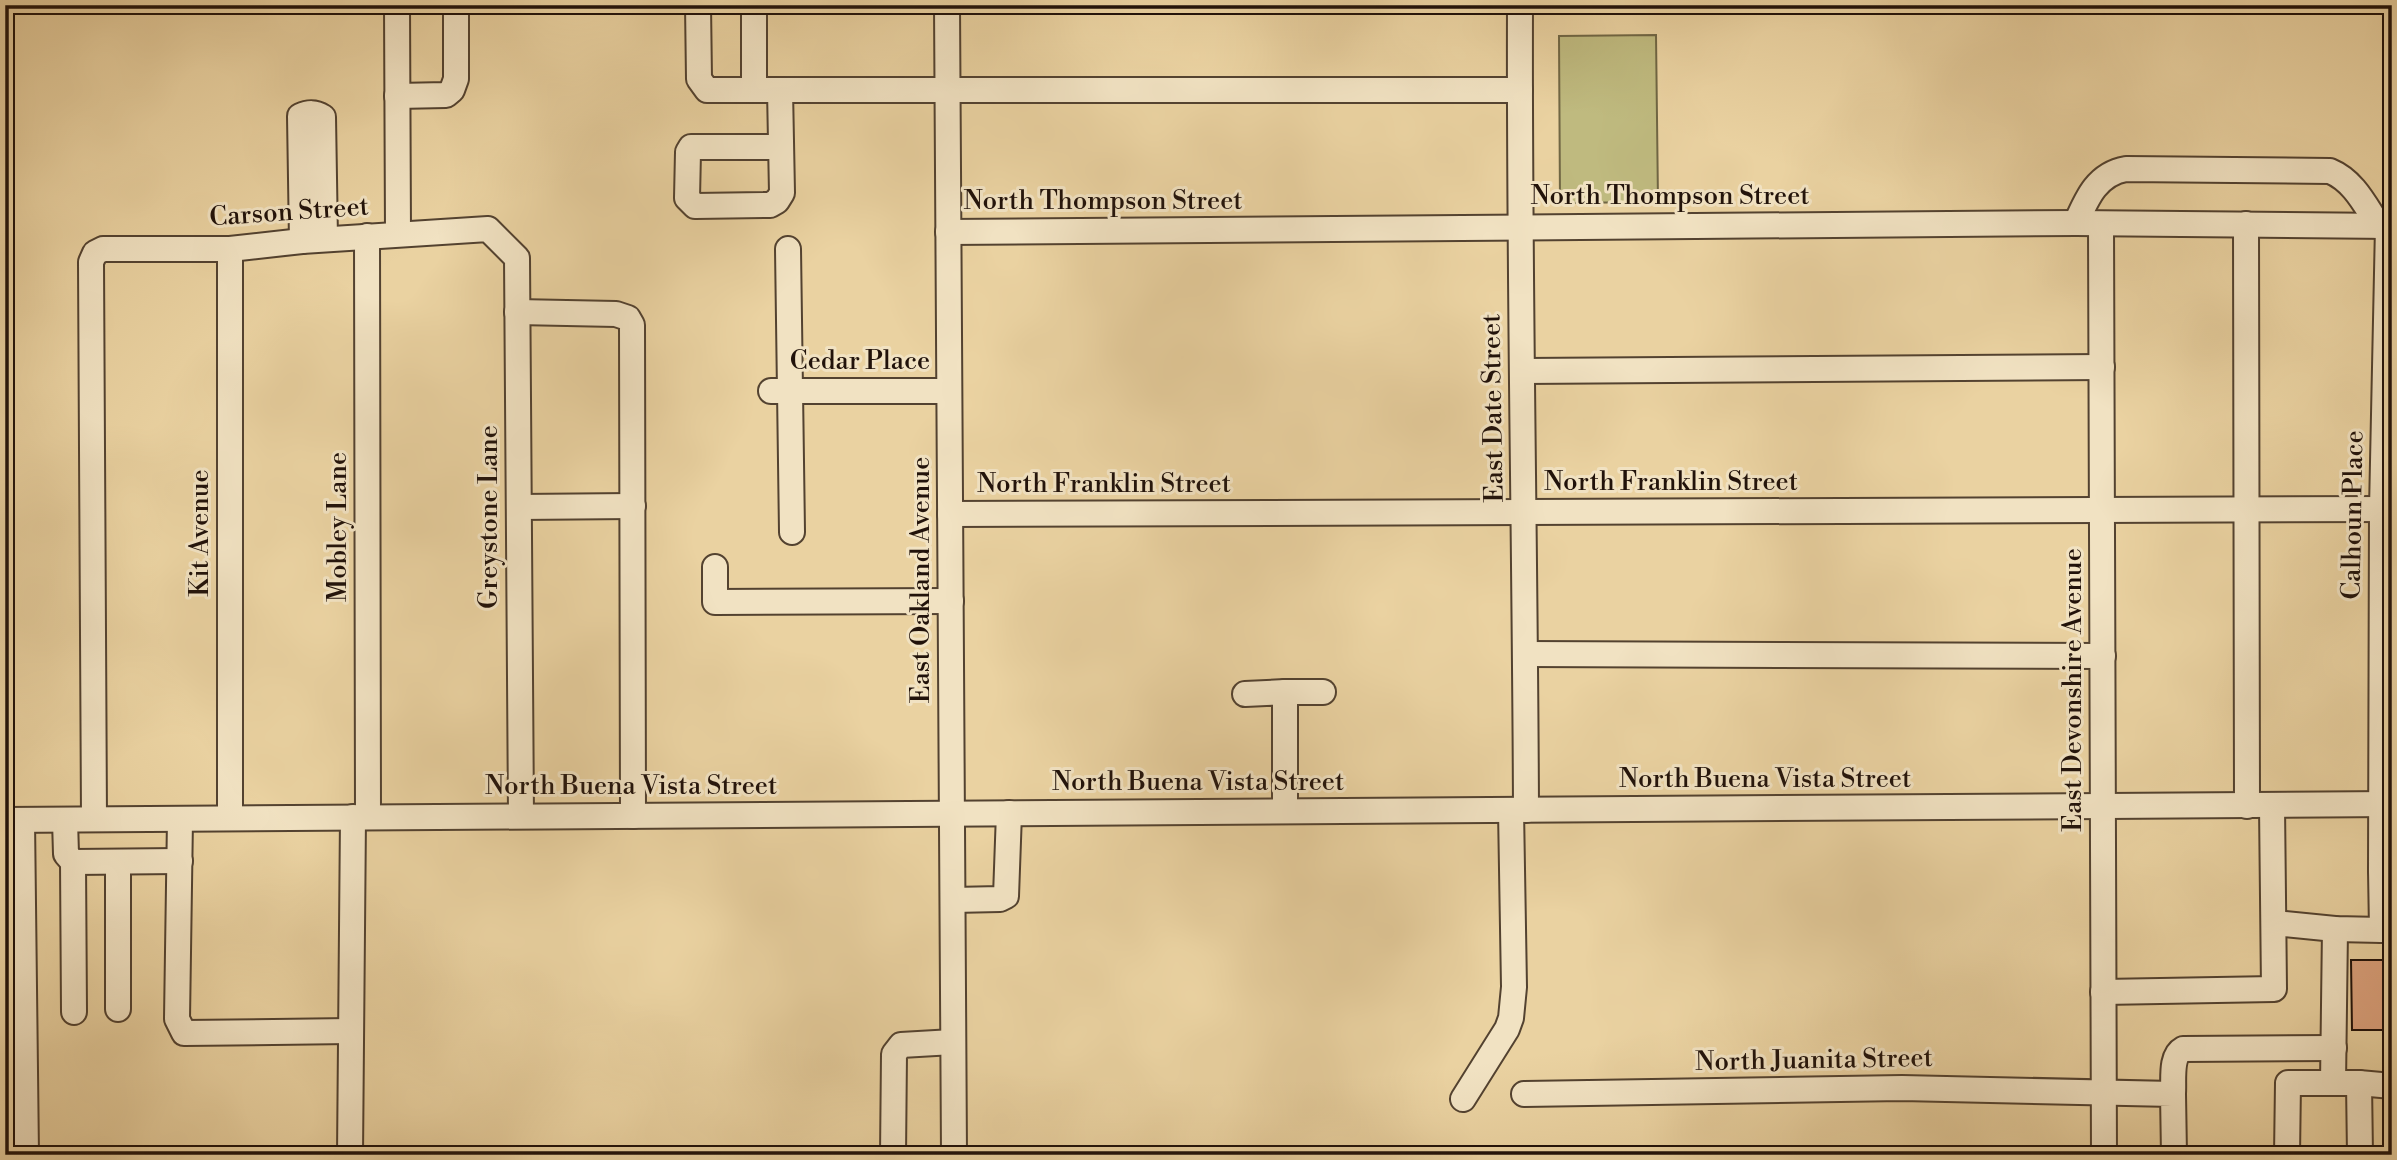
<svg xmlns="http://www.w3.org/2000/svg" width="2397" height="1160" font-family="'Libre Bodoni',serif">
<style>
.green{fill:#bfba7f;stroke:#706644;stroke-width:2}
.building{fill:#dba17c;stroke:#21120a;stroke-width:2}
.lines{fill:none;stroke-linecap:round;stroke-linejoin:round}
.minor-casing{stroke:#534230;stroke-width:28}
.minor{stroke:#f1e2c2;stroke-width:24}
.labels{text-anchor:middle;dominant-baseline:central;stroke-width:6;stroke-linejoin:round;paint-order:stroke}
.street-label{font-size:26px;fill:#21120a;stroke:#f1e2c2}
</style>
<rect width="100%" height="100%" fill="#ead2a1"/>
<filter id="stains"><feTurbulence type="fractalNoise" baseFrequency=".00286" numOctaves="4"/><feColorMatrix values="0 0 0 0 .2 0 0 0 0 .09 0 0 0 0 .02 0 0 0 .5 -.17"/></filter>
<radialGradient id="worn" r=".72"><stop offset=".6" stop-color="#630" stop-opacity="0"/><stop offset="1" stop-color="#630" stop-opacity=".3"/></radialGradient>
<path class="green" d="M1656,35L1658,202L1560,203L1559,36Z"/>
<path class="building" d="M2351,960H2392V1030H2352Z"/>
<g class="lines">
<g class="minor-casing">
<g id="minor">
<path d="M397,5L398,234"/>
<path d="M698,5L699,79L707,90H754"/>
<path d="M754,5V90H1520"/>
<path d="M947,5L954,1155"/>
<path d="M1520,5C1519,274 1525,542 1526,810"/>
<path d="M780,90L782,193L777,201L770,205L695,206L687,198L688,152L691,147H781"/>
<path d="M397,96L446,95L452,90L456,79V5"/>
<path d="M2076,223C2087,198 2097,174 2126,169L2330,171C2354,181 2365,205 2379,226"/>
<path d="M2101,224L2104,1155"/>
<path d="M2246,224L2247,806"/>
<path d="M2388,226L2382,509L2381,870H2392"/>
<path d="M948,232L2076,223L2392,226"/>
<path d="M367,236L368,817"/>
<path d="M302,241L300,116C309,112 315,112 323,117L325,239"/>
<path d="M788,249L792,532"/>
<path d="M517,312L616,314L628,318L632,325L633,816"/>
<path d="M1522,371L2102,367"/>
<path d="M771,391H949"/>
<path d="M519,507L633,506"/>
<path d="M950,514L2392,509"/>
<path d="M715,567V602L951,601"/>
<path d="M1525,654L2103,656"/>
<path d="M1285,692H1323"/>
<path d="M1245,694L1285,692V811"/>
<path d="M230,818V249"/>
<path d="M94,819L91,262L95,253L103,249H230L302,241L488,229L517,258L521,816"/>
<path d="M180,819L177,1019L184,1033L351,1031"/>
<path d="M5,820L2392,804"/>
<path d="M22,820L26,1155"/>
<path d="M65,820L66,854L73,862L180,861"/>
<path d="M73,862L74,1012"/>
<path d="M118,862V1009"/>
<path d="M2381,870L2382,930H2392"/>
<path d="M953,900L1000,899L1006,896L1009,813"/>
<path d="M2274,923L2335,929L2382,930"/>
<path d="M2103,992L2274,989L2272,806"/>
<path d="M2333,1083L2335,929"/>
<path d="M2359,1083L2392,1086"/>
<path d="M1524,1094L1902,1088L2173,1094L2174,1155"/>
<path d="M2173,1094C2174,1080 2170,1056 2183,1049L2334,1048"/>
<path d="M1463,1099L1507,1029L1511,1018L1514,987L1511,810"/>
<path d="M350,1155L353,817"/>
<path d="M893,1155L894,1054L901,1045L953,1042"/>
<path d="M2287,1155L2288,1083H2359L2360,1155"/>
</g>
</g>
<use href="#minor" class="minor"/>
</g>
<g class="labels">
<g class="street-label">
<text x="1670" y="196">North Thompson Street</text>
<text x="1103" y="201">North Thompson Street</text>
<text transform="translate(289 212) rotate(-4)">Carson Street</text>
<text x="860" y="361">Cedar Place</text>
<text transform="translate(1493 408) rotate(-91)">East Date Street</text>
<text x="1671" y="482">North Franklin Street</text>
<text x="1104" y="484">North Franklin Street</text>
<text transform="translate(2353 515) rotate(-89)">Calhoun Place</text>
<text transform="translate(489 517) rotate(-90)">Greystone Lane</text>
<text transform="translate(338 527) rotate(-90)">Mobley Lane</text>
<text transform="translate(200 533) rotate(-90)">Kit Avenue</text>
<text transform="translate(921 580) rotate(-90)">East Oakland Avenue</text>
<text transform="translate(2073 690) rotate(-90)">East Devonshire Avenue</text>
<text x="1765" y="779">North Buena Vista Street</text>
<text x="1198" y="782">North Buena Vista Street</text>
<text x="631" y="786">North Buena Vista Street</text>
<text transform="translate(1814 1060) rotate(-1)">North Juanita Street</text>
</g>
</g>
<rect width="2397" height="1160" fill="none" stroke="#ead2a1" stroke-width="28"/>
<rect x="7" y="7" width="2383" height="1146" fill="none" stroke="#21120a" stroke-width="3.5"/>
<rect x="14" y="14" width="2369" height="1132" fill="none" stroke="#21120a" stroke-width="2"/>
<rect width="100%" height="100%" filter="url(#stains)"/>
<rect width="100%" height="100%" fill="url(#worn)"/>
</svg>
